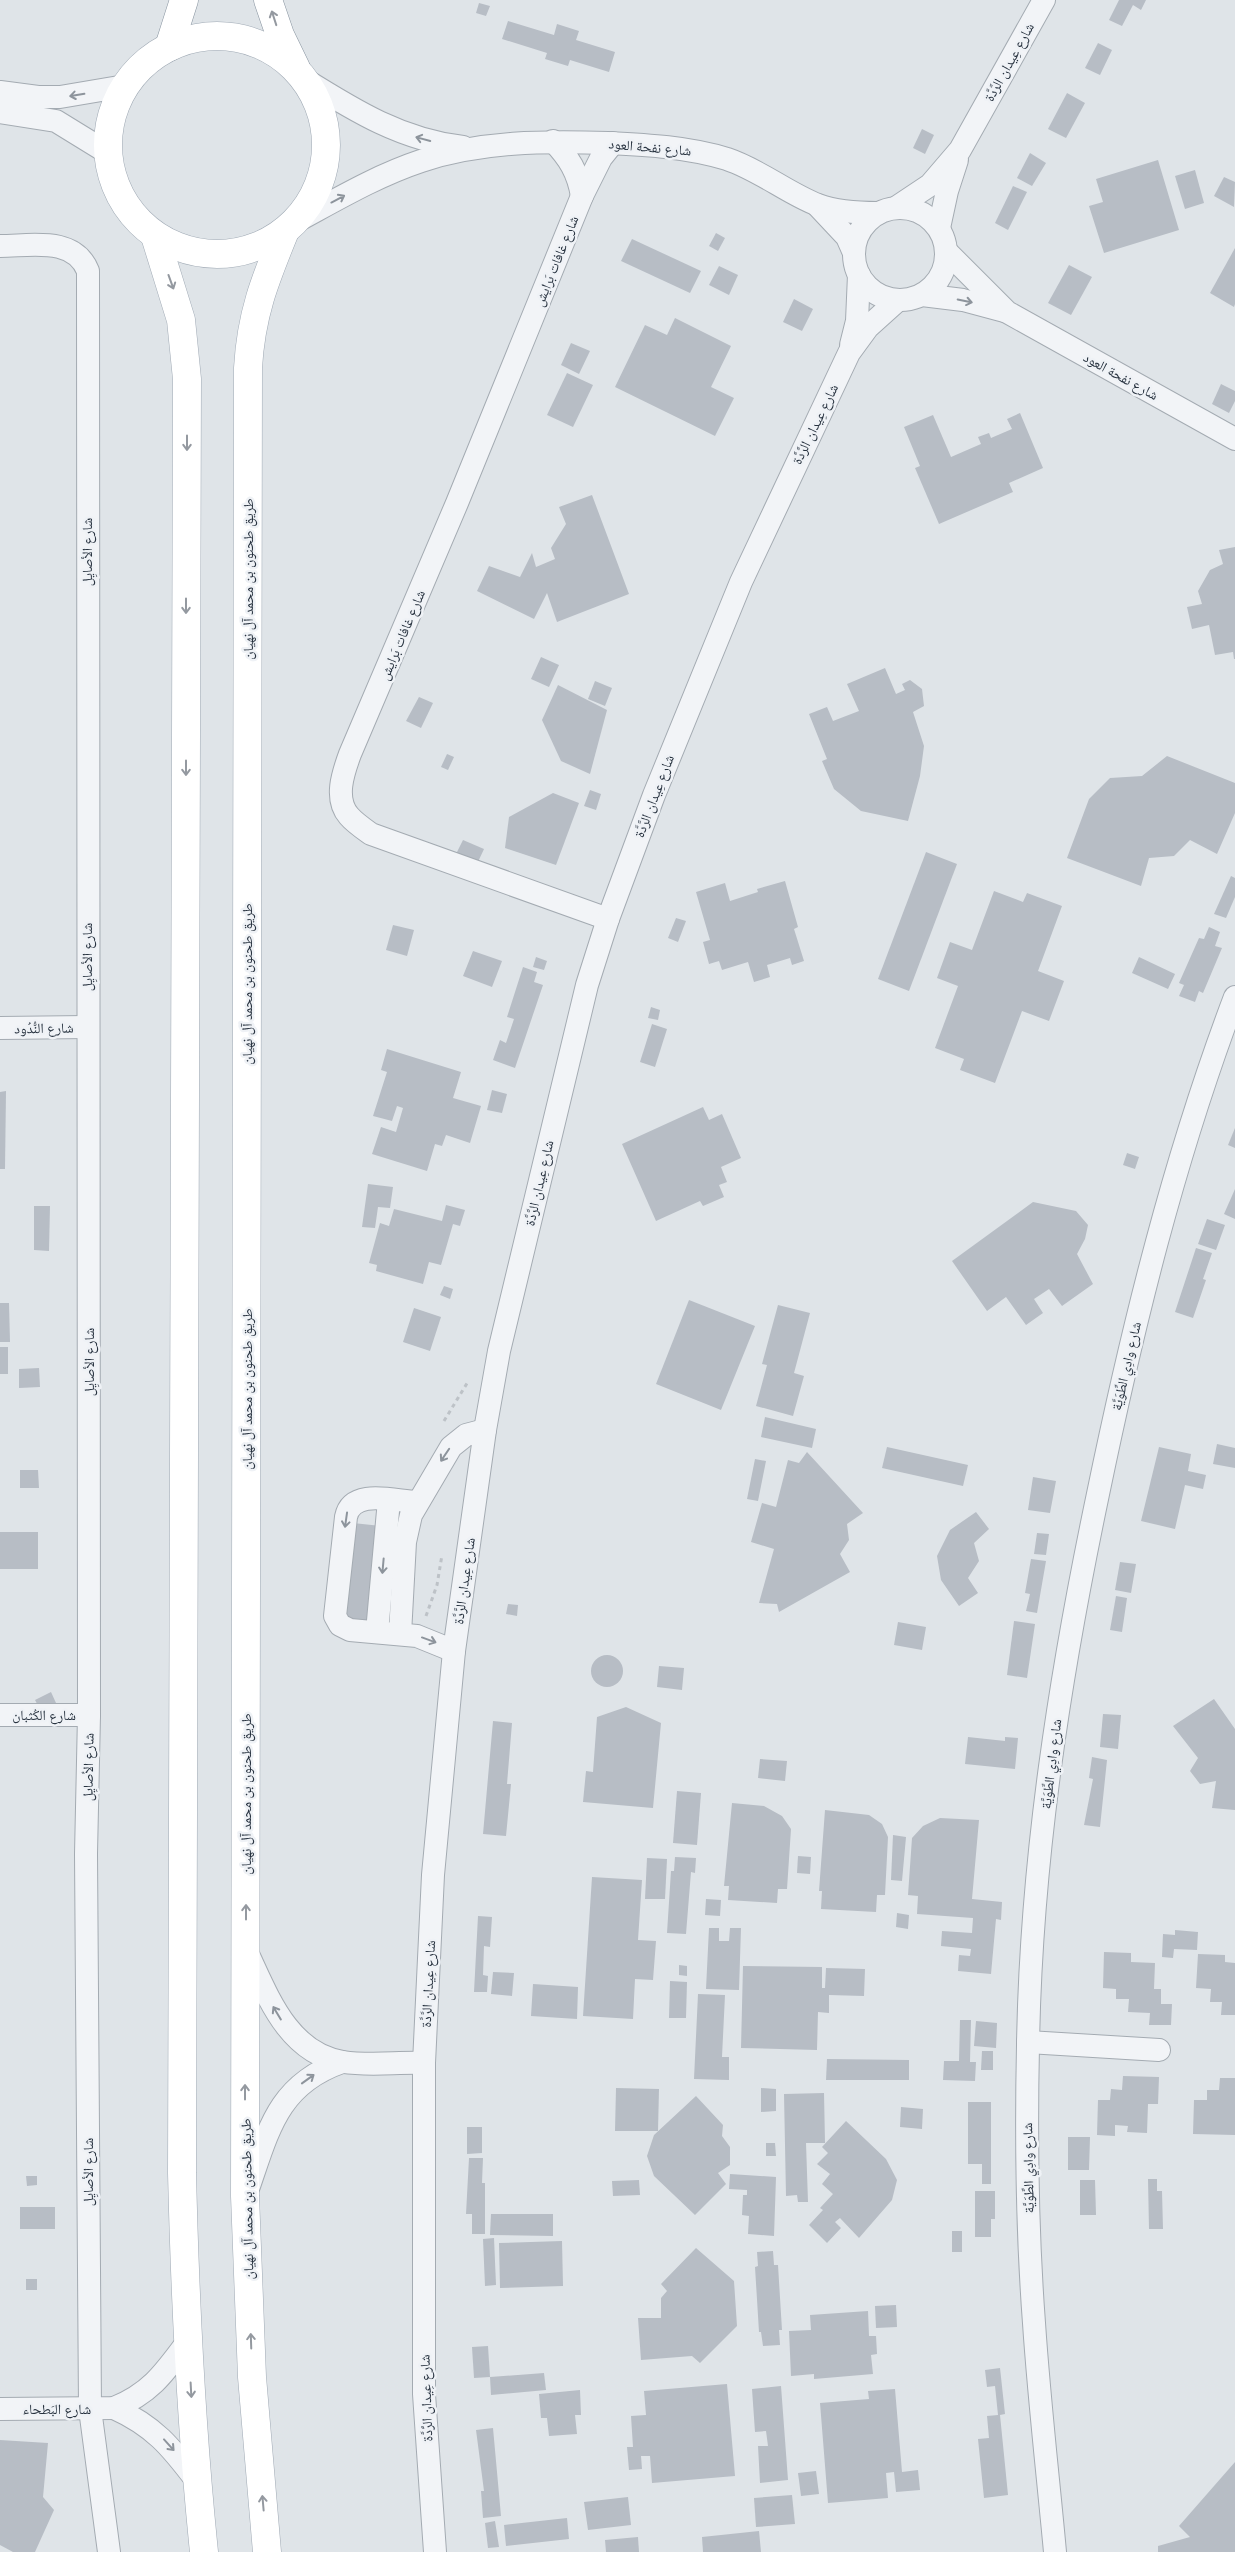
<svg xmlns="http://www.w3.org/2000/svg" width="1235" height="2552" font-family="Roboto,'Noto Naskh Arabic',sans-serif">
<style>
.building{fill:#b7bdc5}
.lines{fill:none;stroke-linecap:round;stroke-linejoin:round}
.minor-casing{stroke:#a4abb2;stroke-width:24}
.major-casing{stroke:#9fa9b4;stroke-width:29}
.highway-casing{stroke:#87939f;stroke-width:29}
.path{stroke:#bdc2c7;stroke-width:3;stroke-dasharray:4 4;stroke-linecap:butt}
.minor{stroke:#f2f4f7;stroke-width:22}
.major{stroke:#fff;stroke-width:28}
.highway{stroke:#fff;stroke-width:28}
.oneway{stroke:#9499a0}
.oneway2{stroke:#8d949c}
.labels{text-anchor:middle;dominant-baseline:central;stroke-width:5;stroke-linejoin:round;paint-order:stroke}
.street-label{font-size:14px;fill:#283340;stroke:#eff2f6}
</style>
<rect width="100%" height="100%" fill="#dfe4e8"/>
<g class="building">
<path d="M1119,0H1146L1141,10L1133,5L1122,26L1109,20Z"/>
<path d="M479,3L490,6L486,16L476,13Z"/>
<path d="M508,21L554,35L557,24L579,31L576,40L615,52L609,72L570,60L568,66L545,59L547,53L502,39Z"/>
<path d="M1098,43L1112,50L1100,75L1085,68Z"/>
<path d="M1067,93L1085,103L1066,138L1048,129Z"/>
<path d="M922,129L934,135L925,154L913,148Z"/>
<path d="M1030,153L1046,163L1032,186L1017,178Z"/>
<path d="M1158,160L1179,230L1104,253L1089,206L1103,202L1096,179Z"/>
<path d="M1195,170L1204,203L1185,209L1175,176Z"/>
<path d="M1224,177L1235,182L1234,207L1214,196Z"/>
<path d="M1013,186L1027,192L1008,230L995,223Z"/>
<path d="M716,233L725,238L718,251L709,246Z"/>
<path d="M632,239L701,271L690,293L621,261Z"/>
<path d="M1235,248V304L1234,307L1210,293Z"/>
<path d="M1069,265L1092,277L1071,315L1048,303Z"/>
<path d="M719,266L738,275L729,295L709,285Z"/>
<path d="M794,299L813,309L802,331L783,322Z"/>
<path d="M675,318L731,346L711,387L734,398L715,436L615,387L645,325L667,335Z"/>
<path d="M571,343L590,351L579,374L561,365Z"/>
<path d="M567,373L593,385L573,427L547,415Z"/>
<path d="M1221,384L1235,391V401L1229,413L1212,404Z"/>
<path d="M1020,413L1043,468L1009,483L1013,492L939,524L915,468L920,466L904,427L933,415L951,457L981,444L978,437L989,433L991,438L1012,429L1007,419Z"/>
<path d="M592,495L629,594L557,622L547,593L534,619L477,591L489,566L520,577L532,553L536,567L555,559L551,548L566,524L559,507Z"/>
<path d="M1235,547V659H1234L1233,652L1215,655L1209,625L1192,629L1187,607L1202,604L1198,591L1210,570L1223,564L1219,550Z"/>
<path d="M541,657L559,665L549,687L531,679Z"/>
<path d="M885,668L896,694L905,690L902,684L910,680L922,689L924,706L913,712L924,746L920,776L908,821L861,811L834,789L822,761L827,759L809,714L827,707L833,721L859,711L847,684Z"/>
<path d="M595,681L612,688L605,706L588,699Z"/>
<path d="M558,685L607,710L590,774L561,761L542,720Z"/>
<path d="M419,697L433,703L421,728L406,721Z"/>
<path d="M447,754L454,757L448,770L441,767Z"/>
<path d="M1167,756L1235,783V813L1217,854L1190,840L1174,856L1149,858L1141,886L1067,858L1089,799L1110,778L1142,776Z"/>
<path d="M590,790L601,794L596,810L584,806Z"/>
<path d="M553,793L579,803L556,865L505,848L509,817Z"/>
<path d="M463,840L484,849L477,864L456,854Z"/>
<path d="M926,852L957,864L909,991L878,979Z"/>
<path d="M1231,876L1235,878V897L1226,918L1214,914Z"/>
<path d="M785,881L798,927L794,929L804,961L792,965L790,958L767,965L770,977L754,982L748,962L722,970L719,961L709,964L703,942L710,940L696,892L725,883L730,901L758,892L757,889Z"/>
<path d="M994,891L1023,902L1027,893L1062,906L1038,971L1064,981L1049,1021L1022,1011L995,1083L960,1070L964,1059L935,1048L958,986L937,978L950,942L972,950Z"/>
<path d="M676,918L686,921L678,942L668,938Z"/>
<path d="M393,925L414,930L407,956L386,950Z"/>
<path d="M1209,927L1220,932L1215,946L1222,948L1203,993L1199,991L1195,1002L1179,996L1184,985L1179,983L1199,938L1204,939Z"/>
<path d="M473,951L502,961L492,987L463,976Z"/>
<path d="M536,957L547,961L544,970L533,967Z"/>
<path d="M1139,957L1175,974L1168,989L1132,973Z"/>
<path d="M523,967L537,972L534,982L543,985L515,1068L493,1060L500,1040L506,1043L514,1019L507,1017Z"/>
<path d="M651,1007L660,1010L658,1020L648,1018Z"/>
<path d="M652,1024L667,1029L655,1067L640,1062Z"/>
<path d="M387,1049L461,1072L453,1098L481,1106L470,1143L446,1135L442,1146L435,1144L427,1171L372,1154L381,1127L396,1132L403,1108L397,1106L392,1121L373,1116L387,1072L381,1070Z"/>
<path d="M492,1090L507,1094L502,1113L487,1110Z"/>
<path d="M6,1091L5,1169H0V1092Z"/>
<path d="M703,1107L709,1120L722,1114L741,1158L721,1167L727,1182L719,1185L724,1197L703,1206L700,1201L656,1221L622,1144Z"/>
<path d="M1235,1128V1148L1228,1145Z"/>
<path d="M1127,1153L1139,1157L1135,1169L1123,1165Z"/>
<path d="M368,1184L393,1187L390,1208L378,1207L375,1228L362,1227Z"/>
<path d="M1235,1189V1219L1224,1214Z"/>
<path d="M1033,1202L1076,1211L1088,1225L1085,1239L1077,1254L1093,1284L1062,1306L1049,1289L1034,1299L1043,1313L1026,1325L1006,1297L987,1311L952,1261Z"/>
<path d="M446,1205L465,1210L460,1226L453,1224L441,1265L429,1262L423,1284L376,1271L377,1265L369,1263L380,1223L389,1226L394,1209L442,1221Z"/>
<path d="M34,1206H50L49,1251L34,1250Z"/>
<path d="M1207,1219L1225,1225L1216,1250L1198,1244Z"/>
<path d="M1196,1248L1212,1253L1203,1279L1206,1280L1193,1318L1175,1312Z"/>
<path d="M444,1286L453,1289L450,1299L440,1295Z"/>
<path d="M689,1300L755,1326L721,1410L656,1384Z"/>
<path d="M0,1303H9L10,1342H0Z"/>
<path d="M778,1305L810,1313L794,1373L804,1376L793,1416L756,1406L767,1365L762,1364Z"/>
<path d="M414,1308L441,1317L430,1351L403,1342Z"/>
<rect x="0" y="1347" width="8" height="27"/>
<path d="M39,1368L40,1387L19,1388V1369Z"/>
<path d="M765,1417L816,1429L812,1448L761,1437Z"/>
<path d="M1217,1444L1235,1448V1468L1213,1464Z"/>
<path d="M887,1447L968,1465L963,1486L882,1468Z"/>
<path d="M1159,1447L1191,1454L1188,1471L1206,1475L1203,1489L1185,1485L1175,1529L1141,1521Z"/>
<path d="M807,1452L863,1513L847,1524L849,1540L840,1554L850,1572L779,1612L777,1604L759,1603L774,1549L751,1542L762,1503L776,1507L788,1460L799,1463Z"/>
<path d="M755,1459L766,1461L758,1501L747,1499Z"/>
<path d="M20,1470H38L39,1488H20Z"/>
<path d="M1033,1477L1056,1481L1050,1513L1028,1510Z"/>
<path d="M976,1512L989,1529L974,1543L979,1561L968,1578L978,1593L959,1606L941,1580L937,1556L950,1530Z"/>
<path d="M353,1523L381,1526L370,1621L342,1618Z"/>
<rect x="0" y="1532" width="38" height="37"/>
<path d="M1037,1533L1049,1534L1046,1555L1034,1554Z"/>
<path d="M1031,1559L1046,1561L1037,1613L1026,1611L1030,1594L1025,1593Z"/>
<path d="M1120,1562L1136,1564L1131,1593L1115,1590Z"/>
<path d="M1116,1596L1127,1598L1122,1632L1110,1630Z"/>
<path d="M508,1604L518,1605L517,1616L506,1614Z"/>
<path d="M1014,1621L1035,1624L1027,1678L1007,1675Z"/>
<path d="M898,1622L926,1627L922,1650L894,1645Z"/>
<circle cx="607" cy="1671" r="16"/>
<path d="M659,1666L684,1668L682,1690L657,1687Z"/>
<path d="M51,1692L56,1703L41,1711L35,1700Z"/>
<path d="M1214,1699L1235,1729V1810L1212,1808L1216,1781L1200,1784L1190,1771L1198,1758L1173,1726Z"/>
<path d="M626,1707L661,1723L653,1808L583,1802L586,1771L593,1772L597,1717Z"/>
<path d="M1103,1714L1121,1715L1118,1749L1100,1747Z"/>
<path d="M493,1721L512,1723L507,1784H511L506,1836L483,1834Z"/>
<path d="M968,1737L1005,1741V1737L1018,1738L1015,1769L965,1764Z"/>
<path d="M1092,1757L1107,1760L1100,1827L1084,1825L1093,1779L1089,1778Z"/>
<path d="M760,1759L787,1761L785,1781L758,1778Z"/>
<path d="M677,1791L701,1793L697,1845L673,1843Z"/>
<path d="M732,1803L764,1806L782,1816L791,1829L787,1889H778L777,1903L728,1900L729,1886H724Z"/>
<path d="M825,1810L869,1815L882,1824L888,1837L885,1895H877L876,1912L821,1909L822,1891H819Z"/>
<path d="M940,1818L979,1820L972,1899L1002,1902L1001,1920L996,1919L991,1974L958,1971L959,1955L970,1956L971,1949L941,1946L942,1931L972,1933L973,1918L917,1914L918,1896L908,1895L912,1838L923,1826Z"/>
<path d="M893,1835L906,1837L902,1881L891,1880Z"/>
<path d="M798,1856L811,1857L810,1874L797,1873Z"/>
<path d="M675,1857L696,1858L695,1873L691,1872L686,1934L667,1933L671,1871H674Z"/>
<path d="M647,1858L667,1859L665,1899H645Z"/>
<path d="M592,1877L642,1880L638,1940L656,1941L653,1980L635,1979L633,2019L583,2016Z"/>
<path d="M706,1899L721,1900L720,1916L705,1915Z"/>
<path d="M897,1913L909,1915L908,1929L896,1927Z"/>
<path d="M478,1916L492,1917L490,1947L484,1946L483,1975L488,1976L487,1992H474Z"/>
<path d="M709,1928H719V1941H729L730,1928H741L739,1990L706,1989Z"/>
<path d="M1175,1930L1198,1932L1197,1950L1174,1949L1173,1958L1162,1957L1163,1934L1175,1935Z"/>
<path d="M1104,1952L1131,1953V1962L1155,1963L1154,1989H1161V2004H1172L1171,2025H1149L1150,2013L1128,2012L1129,1999H1116V1989L1103,1988Z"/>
<path d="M1198,1954L1225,1955V1962L1235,1963V2015H1221L1222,2002H1210L1211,1989L1196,1988Z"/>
<path d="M679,1965L687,1966V1976L679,1975Z"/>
<path d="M743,1966L822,1967V1988H825L826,1968L865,1969L864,1996L829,1995V2013L818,2012L817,2050L741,2048Z"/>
<path d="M493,1972L514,1973L512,1996L491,1994Z"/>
<path d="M670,1981L687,1982L686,2018H669Z"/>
<path d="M533,1984L578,1987L577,2019L531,2016Z"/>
<path d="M698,1994L725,1995L722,2057H729V2080L694,2079Z"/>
<path d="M960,2020H971L970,2062H976L975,2081L943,2080L944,2061H959Z"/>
<path d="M976,2021L997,2023L996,2048L974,2046Z"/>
<path d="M982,2051H993V2070H981Z"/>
<path d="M827,2059L909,2060V2080H826Z"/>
<path d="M1123,2076L1159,2077L1158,2104H1148L1147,2133L1127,2132L1128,2126L1115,2125V2136L1097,2135L1098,2100H1110L1111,2089L1122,2090Z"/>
<path d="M1220,2078H1235V2135L1193,2134L1194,2100H1207V2090H1219Z"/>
<path d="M616,2088L659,2089L658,2131H615Z"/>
<path d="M761,2088L776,2089V2111L761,2112Z"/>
<path d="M824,2093L825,2143H806L808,2202H798L797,2195L786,2196L784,2094Z"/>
<path d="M696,2096L723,2125L722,2136L730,2147V2165L718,2173L726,2184L695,2215L654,2176L647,2156L654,2135Z"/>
<path d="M968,2102H991V2184H982V2164H968Z"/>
<path d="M901,2107L923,2109L922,2129L900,2127Z"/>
<path d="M846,2121L886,2159L897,2180L892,2200L859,2238L840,2218L835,2222L841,2228L827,2243L809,2225L823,2210L820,2208L833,2194L822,2184L830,2174L817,2164L828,2153L822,2147Z"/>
<path d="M467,2127H482V2153L467,2154Z"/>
<path d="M1068,2137H1090L1089,2170H1068Z"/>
<path d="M766,2143H775L776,2156H766Z"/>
<path d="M469,2158H483L482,2183H485V2234H472V2214H466Z"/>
<path d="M730,2174L776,2177L774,2236L748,2234L749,2216L742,2215L743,2195H747V2190L729,2189Z"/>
<path d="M26,2176H37V2185L27,2186Z"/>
<path d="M1148,2179H1157V2191H1162L1163,2229H1149Z"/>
<path d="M639,2180L640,2195L613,2196L612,2181Z"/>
<path d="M1080,2180H1095L1096,2215H1080Z"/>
<path d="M975,2191H995V2219H991V2237H975Z"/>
<rect x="20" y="2207" width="35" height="22"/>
<path d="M491,2214H553V2236L490,2235Z"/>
<rect x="952" y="2231" width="10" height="21"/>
<path d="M494,2238L496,2285L485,2286L483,2239Z"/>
<path d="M562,2241L563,2286L500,2288L499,2243Z"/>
<path d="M696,2248L734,2281L737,2326L700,2363L692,2356L641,2360L638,2318H661V2298L667,2291L661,2284Z"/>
<path d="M773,2251L774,2265H778L782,2330H779L780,2345L763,2346L761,2332H759L755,2267L758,2266L757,2252Z"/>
<rect x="26" y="2279" width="11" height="11"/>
<path d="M896,2305L897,2327L876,2328L875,2306Z"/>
<path d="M868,2311L869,2336H876L877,2354L871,2355L873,2374L814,2379V2374L791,2376L789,2331L811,2330L810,2315Z"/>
<path d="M488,2346L490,2377L474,2378L472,2347Z"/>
<path d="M1000,2368L1005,2414L1000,2415L1008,2495L984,2498L978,2439L989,2438L987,2416L998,2415L995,2386L987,2387L985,2370Z"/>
<path d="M544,2373L546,2390L491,2395L490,2377Z"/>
<path d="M727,2384L735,2476L652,2483L650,2456H641L642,2469L629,2470L627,2447H633L631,2416L646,2415L644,2391Z"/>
<path d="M781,2386L788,2480L760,2483L758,2446H768L766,2431L755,2432L752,2389Z"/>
<path d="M895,2389L902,2472L918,2470L920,2490L896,2492L894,2472L886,2473L888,2498L828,2503L820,2403L869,2399L868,2391Z"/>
<path d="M580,2390L581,2415H575L577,2434L549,2436L547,2418H541L539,2394Z"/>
<path d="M493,2428L501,2516L483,2518L481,2491H484L476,2430Z"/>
<path d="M0,2440L48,2443L43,2497L54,2510L35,2552H13L0,2545Z"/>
<path d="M1235,2462V2552H1158V2546L1190,2537L1179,2526Z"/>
<path d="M816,2471L819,2494L801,2496L798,2473Z"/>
<path d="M792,2495L795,2524L756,2527L754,2498Z"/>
<path d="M628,2497L631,2525L588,2530L584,2502Z"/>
<path d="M567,2518L569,2539L506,2546L504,2525Z"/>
<path d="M495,2521L499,2547L488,2548L485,2523Z"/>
<path d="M759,2531L761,2552H703L702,2537Z"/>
<path d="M638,2537L639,2552H606L605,2540Z"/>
</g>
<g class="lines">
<g class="minor-casing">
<g id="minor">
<path d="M304,79C355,111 402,140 463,147"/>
<path d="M0,92L38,97H60L125,86"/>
<path d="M0,112L56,121L108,153"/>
<path d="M553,141C569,158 578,172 582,196"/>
<path d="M817,205L847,237L854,253"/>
<path d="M897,207L930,185L960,150L1044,0"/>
<circle cx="900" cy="254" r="46"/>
<path d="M295,222C336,200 376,176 421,161C481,141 545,141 608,143C648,145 688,147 727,159C760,170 787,193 818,205C837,212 858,213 878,213"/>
<path d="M939,228L947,191L957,160"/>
<path d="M0,246C31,246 74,236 88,271L89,1715L86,1854L90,2409L109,2552"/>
<path d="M947,252L1007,312L1235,439"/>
<path d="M922,295L963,300L1004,311"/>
<path d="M851,345L857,321L859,275"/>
<path d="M608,919L371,834C364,829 355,823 349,816C334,799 343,773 350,754L457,503L582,196L601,158L613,143"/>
<path d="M0,1028L87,1027"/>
<path d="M416,1502C394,1501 352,1488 346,1517L335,1616L340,1625L350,1630L417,1636L454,1651"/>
<path d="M377,1632L389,1500"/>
<path d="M400,1634L405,1542L411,1515L451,1447L466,1435L485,1430"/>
<path d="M0,1715H89"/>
<path d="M246,1950C267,1994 287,2053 343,2062C369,2066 398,2062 424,2063"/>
<path d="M1028,2042L1159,2050"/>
<path d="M249,2186C269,2128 279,2084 342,2062"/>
<path d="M114,2408C154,2426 171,2447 196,2480"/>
<path d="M0,2409L114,2408C151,2393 165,2372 188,2341"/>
<path d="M435,2552L424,2394V2063L433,1875L454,1651L485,1430L499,1351L587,985L608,919L654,795L741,582L849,353L868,327L898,300"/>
<path d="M1055,2552C1048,2476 1039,2399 1034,2323C1027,2230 1026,2137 1028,2045C1031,1859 1060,1675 1098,1494C1133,1325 1174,1158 1235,997"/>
</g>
</g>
<g class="major-casing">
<g id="major">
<circle cx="217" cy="145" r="109"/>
<path d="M155,236L181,320L187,379L182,2173C185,2299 191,2426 204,2552"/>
<path d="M267,2552L252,2377L245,2196L248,368C251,314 265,280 285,231"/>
</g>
</g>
<g class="highway-casing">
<g id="highway">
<path d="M268,0L280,35L296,68"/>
<path d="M169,47L184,0"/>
</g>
</g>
<g class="path">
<path d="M444,1421L469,1380"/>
<path d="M426,1616L437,1585L442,1555"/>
</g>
<use href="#minor" class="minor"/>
<use href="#major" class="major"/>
<use href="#highway" class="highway"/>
</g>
<defs><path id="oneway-shaft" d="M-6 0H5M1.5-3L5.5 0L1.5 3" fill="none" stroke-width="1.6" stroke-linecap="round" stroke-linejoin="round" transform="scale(1.25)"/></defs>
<g class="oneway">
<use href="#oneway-shaft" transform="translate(274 18) rotate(-108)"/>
<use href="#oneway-shaft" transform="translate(171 282) rotate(70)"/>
<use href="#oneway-shaft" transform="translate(187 443) rotate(90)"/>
<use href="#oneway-shaft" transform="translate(186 606) rotate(90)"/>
<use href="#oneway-shaft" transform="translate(186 768) rotate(90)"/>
<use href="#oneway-shaft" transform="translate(246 1912) rotate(-90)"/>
<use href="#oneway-shaft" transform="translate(245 2092) rotate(-90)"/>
<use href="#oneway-shaft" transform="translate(251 2341) rotate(-92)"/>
<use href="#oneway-shaft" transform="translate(191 2390) rotate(87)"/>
<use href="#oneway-shaft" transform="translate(263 2503) rotate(-95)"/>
</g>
<g class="oneway2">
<use href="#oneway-shaft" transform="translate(77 95) rotate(171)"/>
<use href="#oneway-shaft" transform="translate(423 139) rotate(-165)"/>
<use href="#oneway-shaft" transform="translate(338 199) rotate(-28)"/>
<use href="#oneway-shaft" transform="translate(965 301) rotate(12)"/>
<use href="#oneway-shaft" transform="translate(445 1455) rotate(124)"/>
<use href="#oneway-shaft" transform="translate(346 1520) rotate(98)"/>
<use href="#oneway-shaft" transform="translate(383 1566) rotate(95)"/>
<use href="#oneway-shaft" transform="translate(429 1640) rotate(20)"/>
<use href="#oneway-shaft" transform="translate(277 2013) rotate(-121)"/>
<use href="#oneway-shaft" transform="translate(308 2079) rotate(-36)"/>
<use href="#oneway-shaft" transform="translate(169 2445) rotate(48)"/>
</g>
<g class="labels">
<g class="street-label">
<text transform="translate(1009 62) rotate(-61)">شارع عِيدان الرَّدَّة</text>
<text transform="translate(650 147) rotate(5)">شارع نفحة العود</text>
<text transform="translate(556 261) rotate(-68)">شارع غافات بَرايش</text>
<text transform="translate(1121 376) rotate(29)">شارع نفحة العود</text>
<text transform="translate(815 424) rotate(-64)">شارع عِيدان الرَّدَّة</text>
<text transform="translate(87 552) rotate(-90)">شارع الأصايِل</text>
<text transform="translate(248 579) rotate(-90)">طريق طحنون بن محمد آل نهيان</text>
<text transform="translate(402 635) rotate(-67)">شارع غافات بَرايش</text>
<text transform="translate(654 796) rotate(-69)">شارع عِيدان الرَّدَّة</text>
<text transform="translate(87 957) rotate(-90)">شارع الأصايِل</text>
<text transform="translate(247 984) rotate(-90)">طريق طحنون بن محمد آل نهيان</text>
<text transform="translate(44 1028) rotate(-1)">شارع النُّدُود</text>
<text transform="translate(539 1183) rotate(-77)">شارع عِيدان الرَّدَّة</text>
<text transform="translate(89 1362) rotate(-90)">شارع الأصايِل</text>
<text transform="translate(1126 1366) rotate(-77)">شارع وادِي الطِّوَيَّة</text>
<text transform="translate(247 1389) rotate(-90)">طريق طحنون بن محمد آل نهيان</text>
<text transform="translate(464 1581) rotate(-82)">شارع عِيدان الرَّدَّة</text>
<text x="44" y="1715">شارع الكُثبان</text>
<text transform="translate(1051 1764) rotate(-83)">شارع وادِي الطِّوَيَّة</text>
<text transform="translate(88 1767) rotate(-89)">شارع الأصايِل</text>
<text transform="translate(246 1794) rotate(-90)">طريق طحنون بن محمد آل نهيان</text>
<text transform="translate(428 1984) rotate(-87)">شارع عِيدان الرَّدَّة</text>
<text transform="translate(1028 2168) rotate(-91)">شارع وادِي الطِّوَيَّة</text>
<text transform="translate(88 2172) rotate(-90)">شارع الأصايِل</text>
<text transform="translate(247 2199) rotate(-91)">طريق طحنون بن محمد آل نهيان</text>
<text transform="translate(426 2398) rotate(-92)">شارع عِيدان الرَّدَّة</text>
<text x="57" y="2409">شارع البَطحاء</text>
</g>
</g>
</svg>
